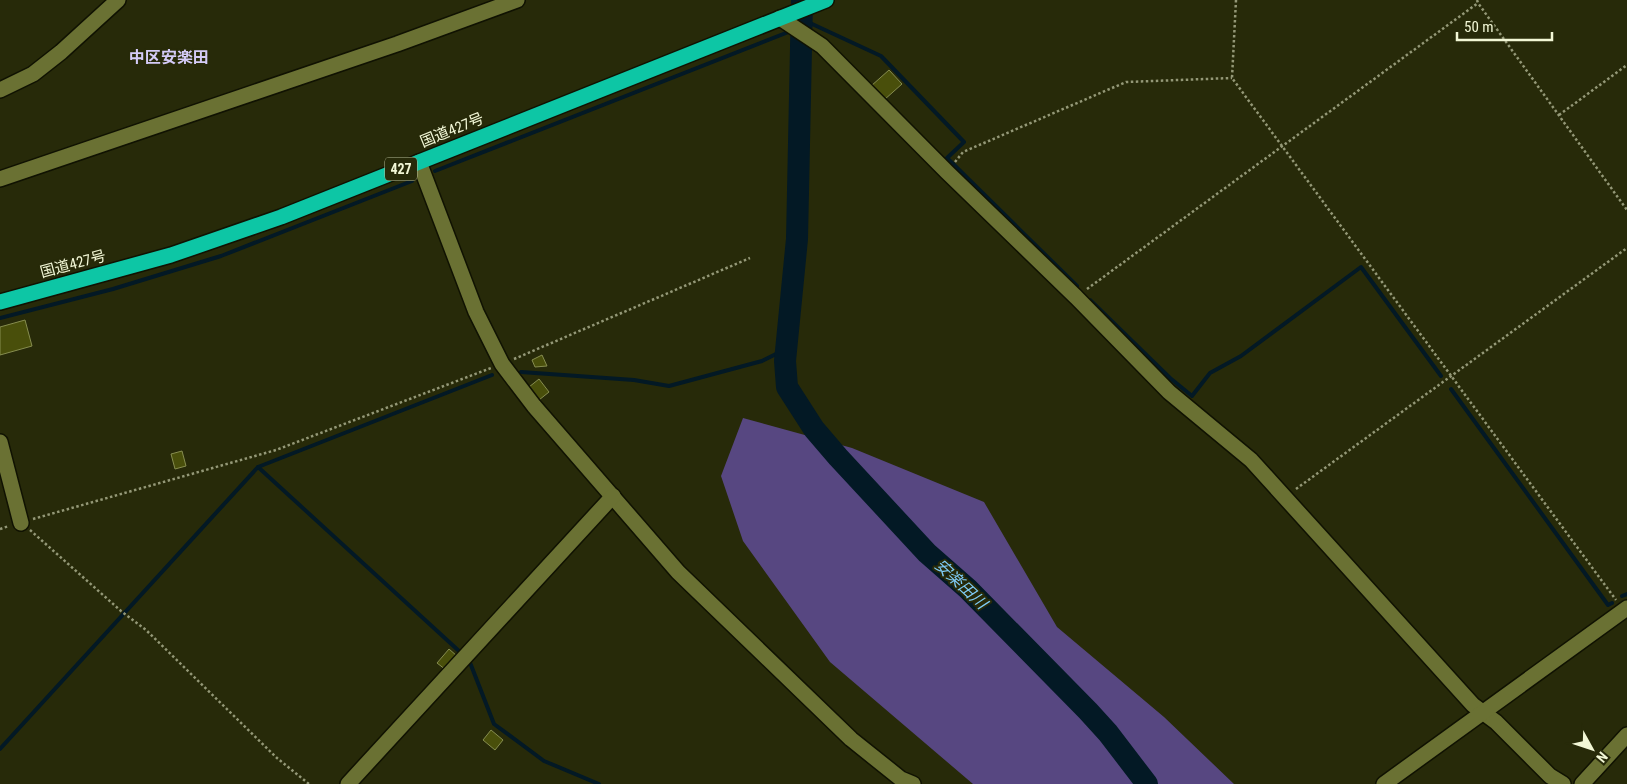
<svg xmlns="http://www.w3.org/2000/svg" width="1627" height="784" font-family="'Roboto Condensed','Noto Sans JP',sans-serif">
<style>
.forest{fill:#574781}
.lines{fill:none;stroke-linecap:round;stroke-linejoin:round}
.stream{stroke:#031925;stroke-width:4}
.river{stroke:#031925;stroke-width:22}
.building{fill:#494f0b;stroke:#868d4f}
.minor-casing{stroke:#101202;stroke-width:18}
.highway-casing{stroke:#101202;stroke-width:18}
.path{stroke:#949877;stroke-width:2.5;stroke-dasharray:2.5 2.5;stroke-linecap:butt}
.minor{stroke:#6a7133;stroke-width:15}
.highway{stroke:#0dc6a5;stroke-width:15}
.labels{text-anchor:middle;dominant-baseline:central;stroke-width:4;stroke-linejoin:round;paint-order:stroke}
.shield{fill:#272a09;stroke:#b5ba98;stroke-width:1}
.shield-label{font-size:14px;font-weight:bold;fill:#f2f7d6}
.street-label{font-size:15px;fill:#f2f7d6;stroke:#272a09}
.neighbourhood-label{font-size:16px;font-weight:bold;fill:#d4cbf7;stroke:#272a09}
.water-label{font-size:16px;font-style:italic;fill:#7fccf8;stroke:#272a09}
</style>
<rect width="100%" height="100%" fill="#272a09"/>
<path class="forest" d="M743,418L852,448L984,502L1057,627L1164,717L1234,784H973L830,662L743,541L721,476Z"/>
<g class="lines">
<g class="stream">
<path d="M802,21L810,23L881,56L964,142L947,158L1077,286"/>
<path d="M435,171L791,31"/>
<path d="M1090,300L1170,378L1192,396L1210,373L1241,356L1361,267L1441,376"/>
<path d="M0,318L113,289L221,256L412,181"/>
<path d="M521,372L634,380L669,386L762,361L786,349"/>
<path d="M1451,389L1608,605L1612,603"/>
<path d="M258,467L459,651"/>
<path d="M1622,596L1627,594"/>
<path d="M469,660L494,724L544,761L599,784"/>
<path d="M0,749L258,467L492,375"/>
</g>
<path class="river" d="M802,0L797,239L785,361L787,387L814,429L838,457L927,553L968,589L1088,711L1108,733L1147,784"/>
</g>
<g class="building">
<path d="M889,70L902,84L884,100L871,86Z"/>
<path d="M25,320L32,346L0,355V327Z"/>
<path d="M542,355L547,366L535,367L532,360Z"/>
<path d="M539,379L549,392L539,400L529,387Z"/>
<path d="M182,451L186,466L175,469L171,454Z"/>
<path d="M449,649L457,656L446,670L437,663Z"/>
<path d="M491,730L503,740L495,750L483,740Z"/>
</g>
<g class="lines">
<g class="minor-casing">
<g id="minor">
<path d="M780,18L822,46L947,172L1076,297L1169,392L1251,460L1473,705L1496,722L1550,776L1563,784"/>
<path d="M0,90L33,74L61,52L118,0"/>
<path d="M419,162L476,312L502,364L534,406L678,572L851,739L901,779L913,784"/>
<path d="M0,179L397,44L517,0"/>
<path d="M0,442L21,523"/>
<path d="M348,784L613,496"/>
<path d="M1384,784L1627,608"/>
<path d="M1582,784L1627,735"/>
</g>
</g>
<g class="highway-casing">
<path id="highway" d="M0,302L171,255L281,217L826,0"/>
</g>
<g class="path">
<path d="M1236,0L1232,78L1616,600"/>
<path d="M1477,0L1478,3L1627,210"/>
<path d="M1559,115L1627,65"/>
<path d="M955,162L963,152L1126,82L1232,78"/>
<path d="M1087,289L1478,3"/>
<path d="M514,359L750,258"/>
<path d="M1296,489L1627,248"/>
<path d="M33,519L276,450L491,368"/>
<path d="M0,529L9,526"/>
<path d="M30,530L121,611L146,630L277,758L309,784"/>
</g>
<use href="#minor" class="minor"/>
<use href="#highway" class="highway"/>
</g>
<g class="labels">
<rect class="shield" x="385" y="157.5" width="32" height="23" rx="4"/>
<g class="shield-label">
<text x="401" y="169">427</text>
</g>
<g class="street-label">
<text transform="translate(452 130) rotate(-22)">国道427号</text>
<text transform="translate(73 264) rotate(-15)">国道427号</text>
</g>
<g class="neighbourhood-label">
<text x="169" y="57">中区安楽田</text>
</g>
<g class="water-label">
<text transform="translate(961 584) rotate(43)">安楽田川</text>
</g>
</g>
<g transform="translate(1592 749) rotate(130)" stroke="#272a09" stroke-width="4" paint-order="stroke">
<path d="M0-4L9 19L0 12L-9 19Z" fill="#f2f7d6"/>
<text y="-8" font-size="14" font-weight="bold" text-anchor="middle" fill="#f2f7d6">N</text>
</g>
<path d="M1457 32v8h95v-8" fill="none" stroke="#f2f7d6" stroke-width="2.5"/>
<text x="1464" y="32" font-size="15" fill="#f2f7d6" stroke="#272a09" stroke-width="4" paint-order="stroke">50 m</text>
</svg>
